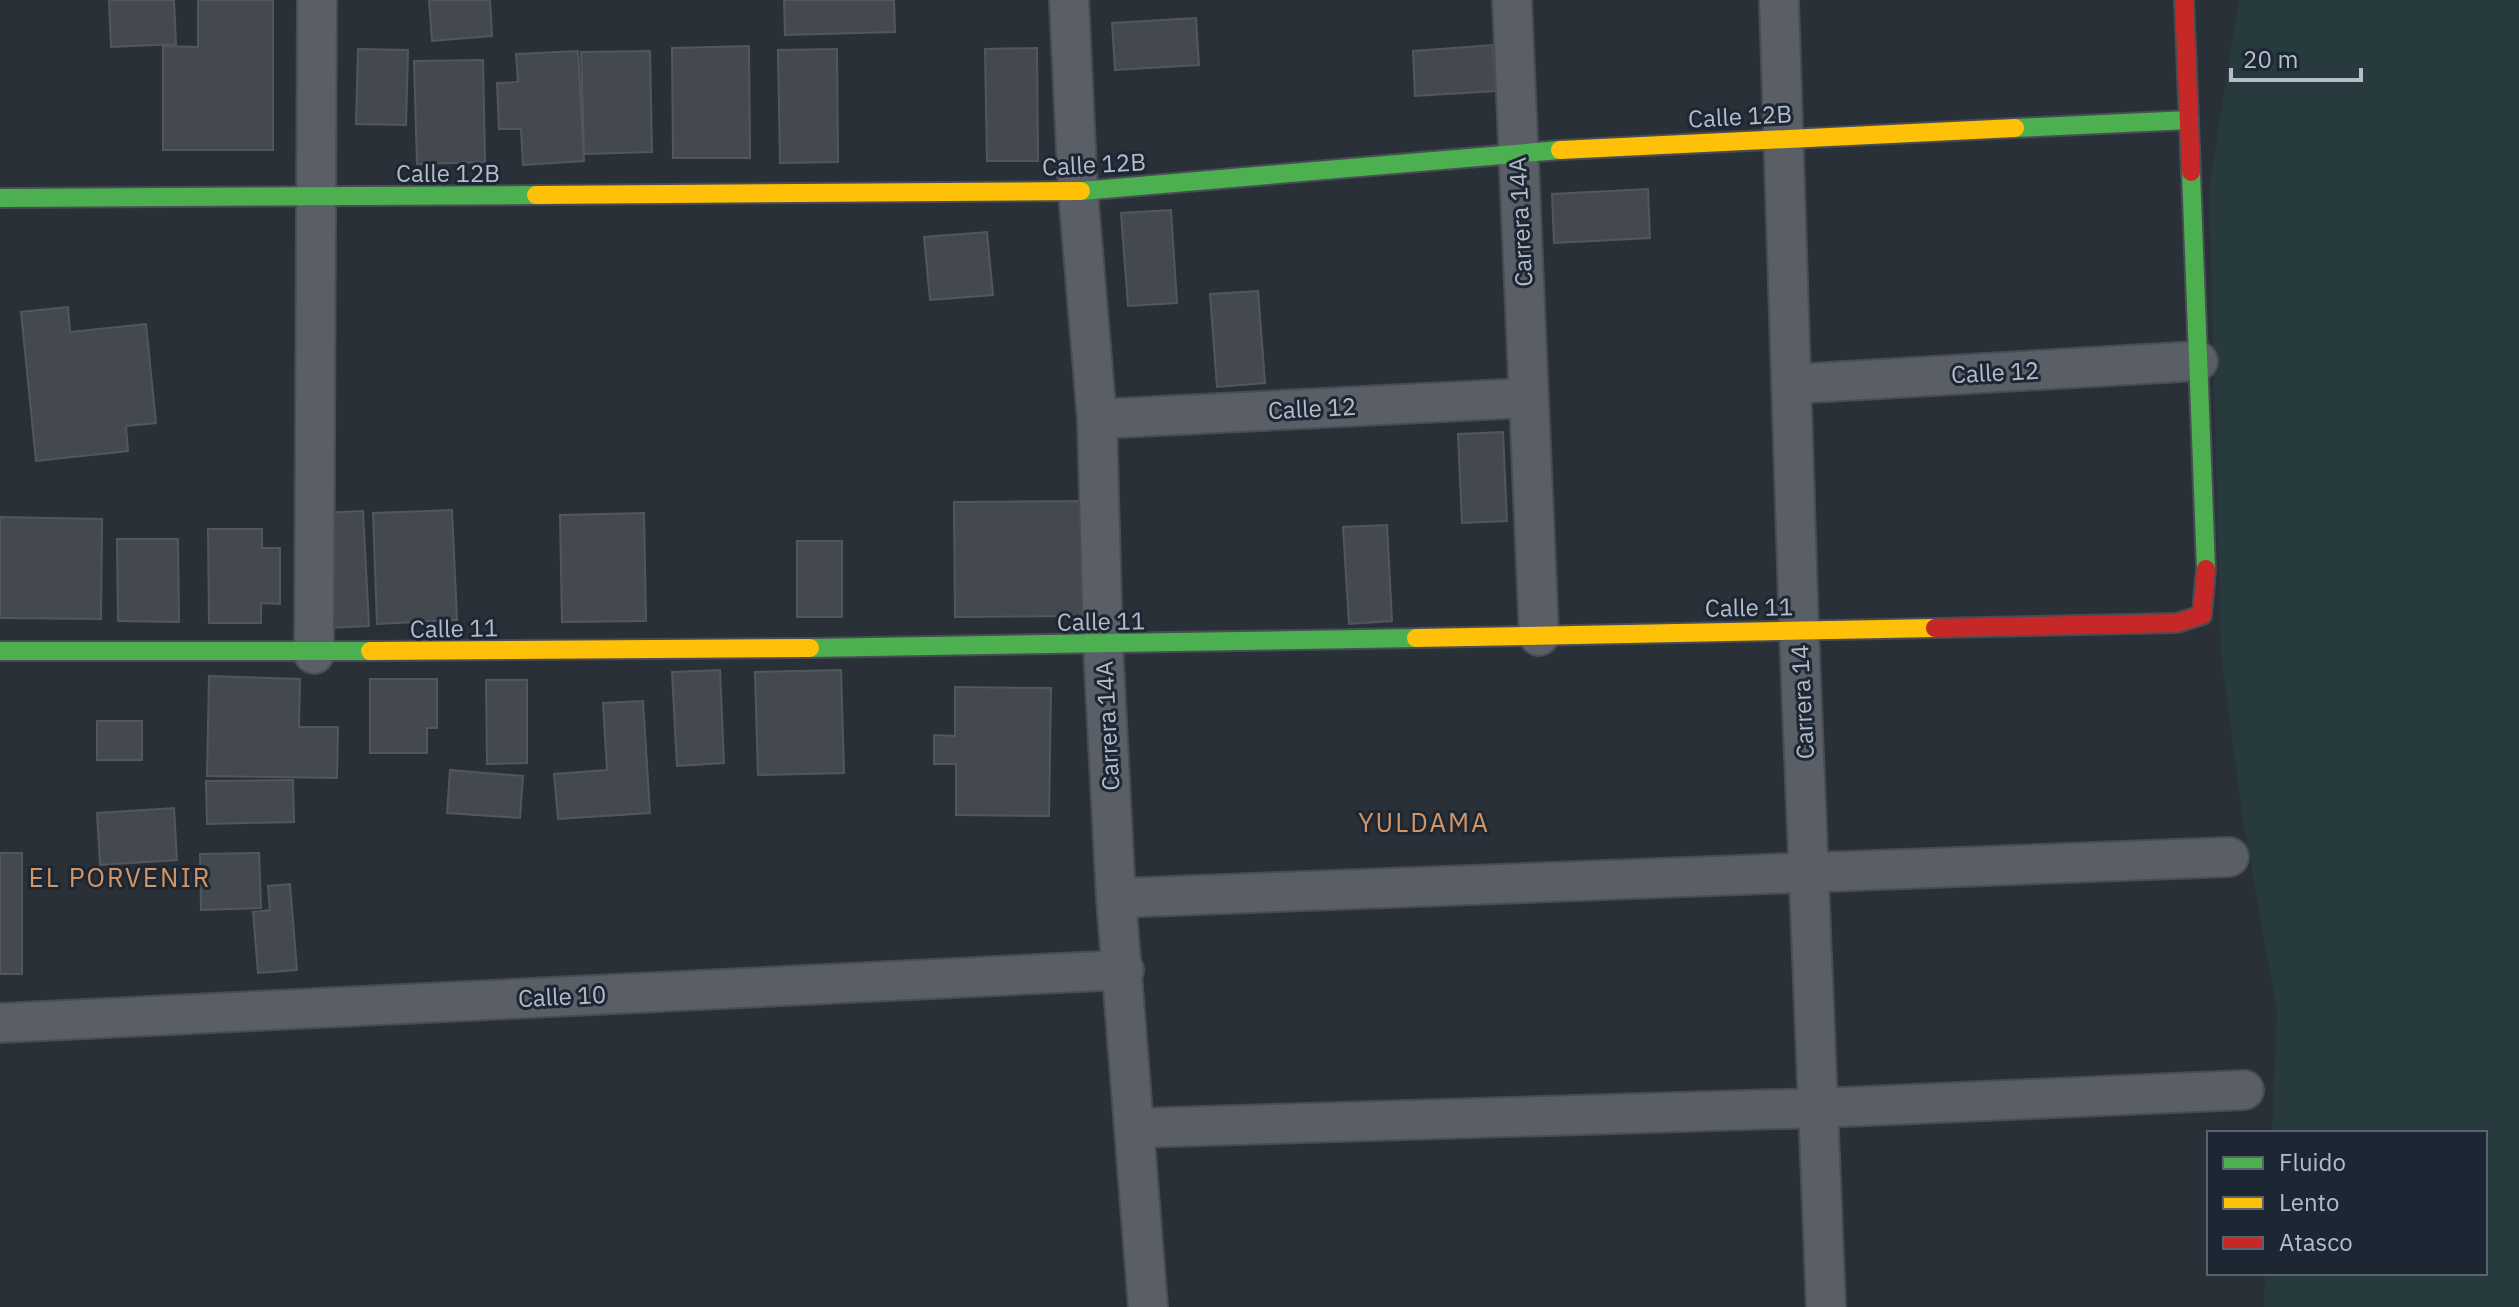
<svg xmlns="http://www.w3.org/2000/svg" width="2519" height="1307" font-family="'IBM Plex Sans',sans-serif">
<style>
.green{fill:#273a3e}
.building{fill:#444950;stroke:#52575f;stroke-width:2}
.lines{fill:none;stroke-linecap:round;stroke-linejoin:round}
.street-casing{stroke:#484c53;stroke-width:42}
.fast-casing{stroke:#484c53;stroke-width:22}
.slow-casing{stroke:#484c53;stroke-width:22}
.jam-casing{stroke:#484c53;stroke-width:22}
.street{stroke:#5a5e66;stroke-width:38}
.fast{stroke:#4caf50;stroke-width:18}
.slow{stroke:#ffc107;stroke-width:18}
.jam{stroke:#c62828;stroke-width:18}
.labels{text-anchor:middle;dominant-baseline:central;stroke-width:6;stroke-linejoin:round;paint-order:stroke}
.street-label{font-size:24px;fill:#b4bcc9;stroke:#1d2633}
.neighbourhood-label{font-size:26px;letter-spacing:2px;fill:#d59563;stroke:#1d2633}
</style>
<rect width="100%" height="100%" fill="#2a3038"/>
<path class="green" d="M2239,0H2519V1307H2264L2265,1273H2485V1133H2272L2277,1012L2242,814L2221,652L2209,187Z"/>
<g class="building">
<path d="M109,0H174L176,44L111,47Z"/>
<path d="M198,0H273V150H163V46L198,47Z"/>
<path d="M429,0H490L492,36L432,41Z"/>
<path d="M784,0H894L895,32L785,35Z"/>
<path d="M1196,18L1199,65L1115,70L1112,23Z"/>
<path d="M1493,45L1496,91L1415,96L1413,51Z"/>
<path d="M749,46L750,158H673L672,48Z"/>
<path d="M1037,48L1038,161H987L985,49Z"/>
<path d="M358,49L408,50L406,125L356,124Z"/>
<path d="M837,49L838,162L780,163L778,50Z"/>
<path d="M578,51L584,161L523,165L521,129H499L497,83L518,82L516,54Z"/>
<path d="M650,51L652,152L584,154L581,52Z"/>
<path d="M483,60L485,162L417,164L414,61Z"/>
<path d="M1648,189L1650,238L1554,243L1552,194Z"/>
<path d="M1171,210L1177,303L1128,306L1121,213Z"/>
<path d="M987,232L993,295L930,300L924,237Z"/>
<path d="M1258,291L1265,383L1217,387L1210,294Z"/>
<path d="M68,307L70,332L146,324L156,423L126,426L128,451L36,461L21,312Z"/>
<path d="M1503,432L1507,521L1462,523L1458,434Z"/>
<path d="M1083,501V616L955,617L954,502Z"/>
<path d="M452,510L457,620L377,624L373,513Z"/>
<path d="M363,511L369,626L324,628L318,513Z"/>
<path d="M644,513L646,621L562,622L560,515Z"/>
<path d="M0,517L102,519L101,619L0,618Z"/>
<path d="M1387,525L1392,621L1349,624L1343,527Z"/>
<path d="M208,529H262V548H280V604L261,603V623H209Z"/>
<path d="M117,539H178L179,622L118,621Z"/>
<rect x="797" y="541" width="45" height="76"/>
<path d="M720,670L724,763L677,766L672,672Z"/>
<path d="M841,670L844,773L758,775L755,672Z"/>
<path d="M209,676L300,679L299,727H338L337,778L207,776Z"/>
<path d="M370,679H437V728H427V753H370Z"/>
<path d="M486,680H527V763L487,764Z"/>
<path d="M955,687L1051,688L1049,816L956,815V764H934V735L955,736Z"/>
<path d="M643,701L650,813L558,819L554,774L607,770L603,703Z"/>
<rect x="97" y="721" width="45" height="39"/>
<path d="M450,770L523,776L520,818L447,813Z"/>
<path d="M293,780L294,822L207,824L206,781Z"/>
<path d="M174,808L177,860L100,865L97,813Z"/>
<rect x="0" y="853" width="22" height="121"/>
<path d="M259,853L261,908L201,910L200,854Z"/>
<path d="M290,884L297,970L258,973L253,912L270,910L268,886Z"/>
</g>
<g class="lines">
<g class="street-casing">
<g id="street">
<path d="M1069,0L1078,191L1097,419L1103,645L1116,898L1148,1307"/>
<path d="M1512,0L1539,636"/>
<path d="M1779,0L1799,630L1826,1307"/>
<path d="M1792,384L2198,361"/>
<path d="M1097,419L1528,398"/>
<path d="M314,654L317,0"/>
<path d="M1116,898L2229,857"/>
<path d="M0,1023L1124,970"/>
<path d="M1136,1128L1818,1108L2244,1090"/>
</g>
</g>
<g class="fast-casing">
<g id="fast">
<path d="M2015,128L2189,120"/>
<path d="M2191,172L2206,569"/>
<path d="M1081,191L1560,150"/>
<path d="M0,198L536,195"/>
<path d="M810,648L1416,638"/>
<path d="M0,651H370"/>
</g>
</g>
<g class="slow-casing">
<g id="slow">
<path d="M1560,150L2015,128"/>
<path d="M536,195L1081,191"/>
<path d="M1416,638L1935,628"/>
<path d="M370,651L810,648"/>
</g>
</g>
<g class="jam-casing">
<g id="jam">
<path d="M2184,0L2191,172"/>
<path d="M1935,628L2177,623L2202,615L2206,569"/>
</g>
</g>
<use href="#street" class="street"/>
<use href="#fast" class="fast"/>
<use href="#slow" class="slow"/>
<use href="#jam" class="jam"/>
</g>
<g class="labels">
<g class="street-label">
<text transform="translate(1740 116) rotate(-3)">Calle 12B</text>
<text transform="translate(1094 164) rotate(-3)">Calle 12B</text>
<text x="448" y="173">Calle 12B</text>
<text transform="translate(1520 222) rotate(-93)">Carrera 14A</text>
<text transform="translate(1995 372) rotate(-3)">Calle 12</text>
<text transform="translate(1312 408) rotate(-3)">Calle 12</text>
<text transform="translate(1749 607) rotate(-1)">Calle 11</text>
<text transform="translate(1101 621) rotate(-1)">Calle 11</text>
<text transform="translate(454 628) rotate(-1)">Calle 11</text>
<text transform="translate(1802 702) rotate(-93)">Carrera 14</text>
<text transform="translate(1107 726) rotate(-93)">Carrera 14A</text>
<text transform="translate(562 996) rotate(-3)">Calle 10</text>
</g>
<g class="neighbourhood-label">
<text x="1424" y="822">YULDAMA</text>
<text x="120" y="877">EL PORVENIR</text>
</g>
</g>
<rect x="2207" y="1131" width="280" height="144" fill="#1d2633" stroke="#59626f" stroke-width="2"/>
<rect x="2223" y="1157" width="40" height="12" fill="#4caf50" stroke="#59626f" stroke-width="2"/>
<text x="2279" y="1171" font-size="24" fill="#b4bcc9">Fluido</text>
<rect x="2223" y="1197" width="40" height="12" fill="#ffc107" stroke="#59626f" stroke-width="2"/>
<text x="2279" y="1211" font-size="24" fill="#b4bcc9">Lento</text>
<rect x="2223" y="1237" width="40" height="12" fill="#c62828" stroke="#59626f" stroke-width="2"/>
<text x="2279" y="1251" font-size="24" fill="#b4bcc9">Atasco</text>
<path d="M2231 68v12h130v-12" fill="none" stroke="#b4bcc9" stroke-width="4"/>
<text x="2243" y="68" font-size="24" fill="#b4bcc9" stroke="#1d2633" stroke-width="6" paint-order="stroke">20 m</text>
</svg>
